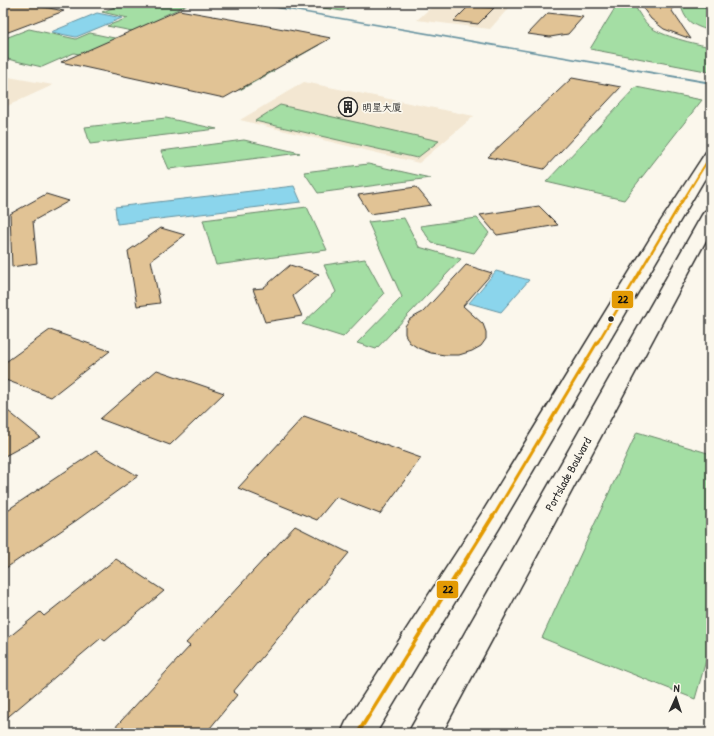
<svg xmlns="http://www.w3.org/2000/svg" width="714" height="736" font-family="'Patrick Hand','LXGW WenKai TC',sans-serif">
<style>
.built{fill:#f3e7d2}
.green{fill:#a4dea4;stroke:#688468}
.water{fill:#8bd5ec;stroke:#65919f}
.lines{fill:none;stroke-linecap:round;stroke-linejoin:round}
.stream{fill:#65919f;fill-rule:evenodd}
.building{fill:#e1c395;stroke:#2b2b2b}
.highway-casing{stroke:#2b2b2b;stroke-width:3}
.highway{fill:#fbf7ec;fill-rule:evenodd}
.bus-1-far3-casing{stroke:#fbf7ec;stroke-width:4}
.bus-1-far2-casing{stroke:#fbf7ec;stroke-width:5}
.bus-1-far1-casing{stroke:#fbf7ec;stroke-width:6}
.bus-1-casing{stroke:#fbf7ec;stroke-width:7}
.bus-1-far3{stroke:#e39a04;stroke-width:2}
.bus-1-far2{stroke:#e39a04;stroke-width:2.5}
.bus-1-far1{stroke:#e39a04;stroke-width:3}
.bus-1{stroke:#e39a04;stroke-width:4}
.bus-dot{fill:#2b2b2b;stroke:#fbf7ec;stroke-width:1.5}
.labels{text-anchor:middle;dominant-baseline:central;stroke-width:3.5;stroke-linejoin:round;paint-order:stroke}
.far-poi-label{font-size:10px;fill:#2b2b2b;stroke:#fbf7ec;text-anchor:start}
.street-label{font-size:12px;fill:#2b2b2b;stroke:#fbf7ec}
.line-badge{stroke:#fbf7ec;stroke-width:1.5}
.pale-badge-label{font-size:11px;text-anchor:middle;font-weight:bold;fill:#111}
</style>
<rect width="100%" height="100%" fill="#fbf7ec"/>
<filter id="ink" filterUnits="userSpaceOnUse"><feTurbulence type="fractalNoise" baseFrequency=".025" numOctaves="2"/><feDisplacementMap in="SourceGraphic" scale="8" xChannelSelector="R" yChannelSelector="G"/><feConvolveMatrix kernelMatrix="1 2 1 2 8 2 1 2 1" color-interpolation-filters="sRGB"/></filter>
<g filter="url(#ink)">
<g class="built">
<path d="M436,3H513L490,29L417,20Z"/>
<path d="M3,76L53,85L3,108Z"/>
<path d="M304,82L474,116L419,163L240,120Z"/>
</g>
<g class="green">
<path d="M125,3H175L187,5L163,16L319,45L289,62L107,26L128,18L102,12Z"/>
<path d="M291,3H317L348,8L342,11Z"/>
<path d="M618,3H636L635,6C639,14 643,20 649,26C660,36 696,44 711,47V72L590,49Z"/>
<path d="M682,3H711V31C695,26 685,23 681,5Z"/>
<path d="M29,29L76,39L90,33L274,71L240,90L74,53L42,67L3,58V39Z"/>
<path d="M636,87L702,100L624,200L546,182Z"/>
<path d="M280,105L439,141L417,158L255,121Z"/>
<path d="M166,118L217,129L90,144L85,127Z"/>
<path d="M244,140L300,153L169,169L161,151Z"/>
<path d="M368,164L430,178L318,193L304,172Z"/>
<path d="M307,207L327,250L216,265L203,220Z"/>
<path d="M404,218L419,247L461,259L376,349L357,343L402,297L368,222Z"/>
<path d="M477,218L489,233L474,253L432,243L420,226Z"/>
<path d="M365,259L384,294L343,337L302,324L336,292L324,265Z"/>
<path d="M637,432L711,454V643L695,699L542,638Z"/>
</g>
<g class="water">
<path d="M97,13L122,18L76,37L51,32Z"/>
<path d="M294,186L301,202L117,224L115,207Z"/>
<path d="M496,271L529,280L501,312L469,303Z"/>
</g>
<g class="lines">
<path class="stream" d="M248,3H256L711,82V84Z"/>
</g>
<g class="building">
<path d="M3,3H24L64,11L3,34Z"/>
<path d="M639,3H673L672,11L691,39L664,29L651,19Z"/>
<path d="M470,5L494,8L478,24L454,21Z"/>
<path d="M179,10L252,23L331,38L224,98L61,62Z"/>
<path d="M548,13L583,17L568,34L550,37L528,34Z"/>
<path d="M572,78L621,87L544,169L488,157Z"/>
<path d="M416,187L431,205L370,214L358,195Z"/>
<path d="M46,194L69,201L33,221L37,263L12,267L10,214Z"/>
<path d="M539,206L558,225L497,235L480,215Z"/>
<path d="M161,228L185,235L151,260L160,303L137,306L128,251Z"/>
<path d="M290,265L319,274L293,296L302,316L265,322L253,289L263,288Z"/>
<path d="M466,265L492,273L463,306L483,324L486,332V339L481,346L472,351L459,355H445L431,353L418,348L409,342L405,334V326L410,319L423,312Z"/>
<path d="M50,330L110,351L51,397L3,379V364Z"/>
<path d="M157,370L224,393L170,445L100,419Z"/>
<path d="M3,407L40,437L3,457Z"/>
<path d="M304,416L421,458L380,514L336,497L317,520L238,488Z"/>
<path d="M96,451L138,476L77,520L3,570V513Z"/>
<path d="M295,526L349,553L233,692L237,695L206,733H110L190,646L186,643Z"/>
<path d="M116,559L164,591L105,641L101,638L3,721V642L40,612L44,616Z"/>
</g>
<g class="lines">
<g class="highway-casing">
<g id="highway">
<path d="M711,150V168L500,527L376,733H341L346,722L482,513L659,224L706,152Z"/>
<path d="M711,210V231L442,733H408L702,215L705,211Z"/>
</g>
</g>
<use href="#highway" class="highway"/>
<g class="bus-1-far3-casing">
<path id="bus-1-far3" d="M682,202L711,155"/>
</g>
<g class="bus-1-far2-casing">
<path id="bus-1-far2" d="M598,342L682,201"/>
</g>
<g class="bus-1-far1-casing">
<path id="bus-1-far1" d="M493,517L598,341"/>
</g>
<g class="bus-1-casing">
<path id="bus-1" d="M358,733L493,516"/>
</g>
<use href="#bus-1-far3" class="bus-1-far3"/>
<use href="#bus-1-far2" class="bus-1-far2"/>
<use href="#bus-1-far1" class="bus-1-far1"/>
<use href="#bus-1" class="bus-1"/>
</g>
</g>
<defs>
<g id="building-ring" transform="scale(1)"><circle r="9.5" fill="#fbf7ec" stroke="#2b2b2b" stroke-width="1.5"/><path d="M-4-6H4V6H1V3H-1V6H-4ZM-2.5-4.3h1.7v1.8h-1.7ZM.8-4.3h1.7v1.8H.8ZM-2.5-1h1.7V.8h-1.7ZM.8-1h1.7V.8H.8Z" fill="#2b2b2b"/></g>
</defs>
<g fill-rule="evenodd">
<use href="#building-ring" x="348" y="107"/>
</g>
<circle class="bus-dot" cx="611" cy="319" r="3.5"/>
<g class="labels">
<g class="far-poi-label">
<text x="362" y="107">明星大厦</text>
</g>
<g class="street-label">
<text transform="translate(568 474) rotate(-61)">Portslade Boulvard</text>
</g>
</g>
<g class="line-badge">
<rect x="611" y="290" width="23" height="19" rx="4" fill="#e39a04"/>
<rect x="436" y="580" width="23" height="19" rx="4" fill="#e39a04"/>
</g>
<g class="pale-badge-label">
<text x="623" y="303">22</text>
<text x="448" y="593">22</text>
</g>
<rect width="714" height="736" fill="none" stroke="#fbf7ec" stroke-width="16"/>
<rect x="8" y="8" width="698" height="720" fill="none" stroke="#2b2b2b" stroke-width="1.5" filter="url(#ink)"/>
<g transform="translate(676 698) rotate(3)" stroke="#fbf7ec" stroke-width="3" paint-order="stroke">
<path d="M0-3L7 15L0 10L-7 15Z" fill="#2b2b2b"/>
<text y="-6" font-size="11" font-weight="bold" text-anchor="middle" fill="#2b2b2b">N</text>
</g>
</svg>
